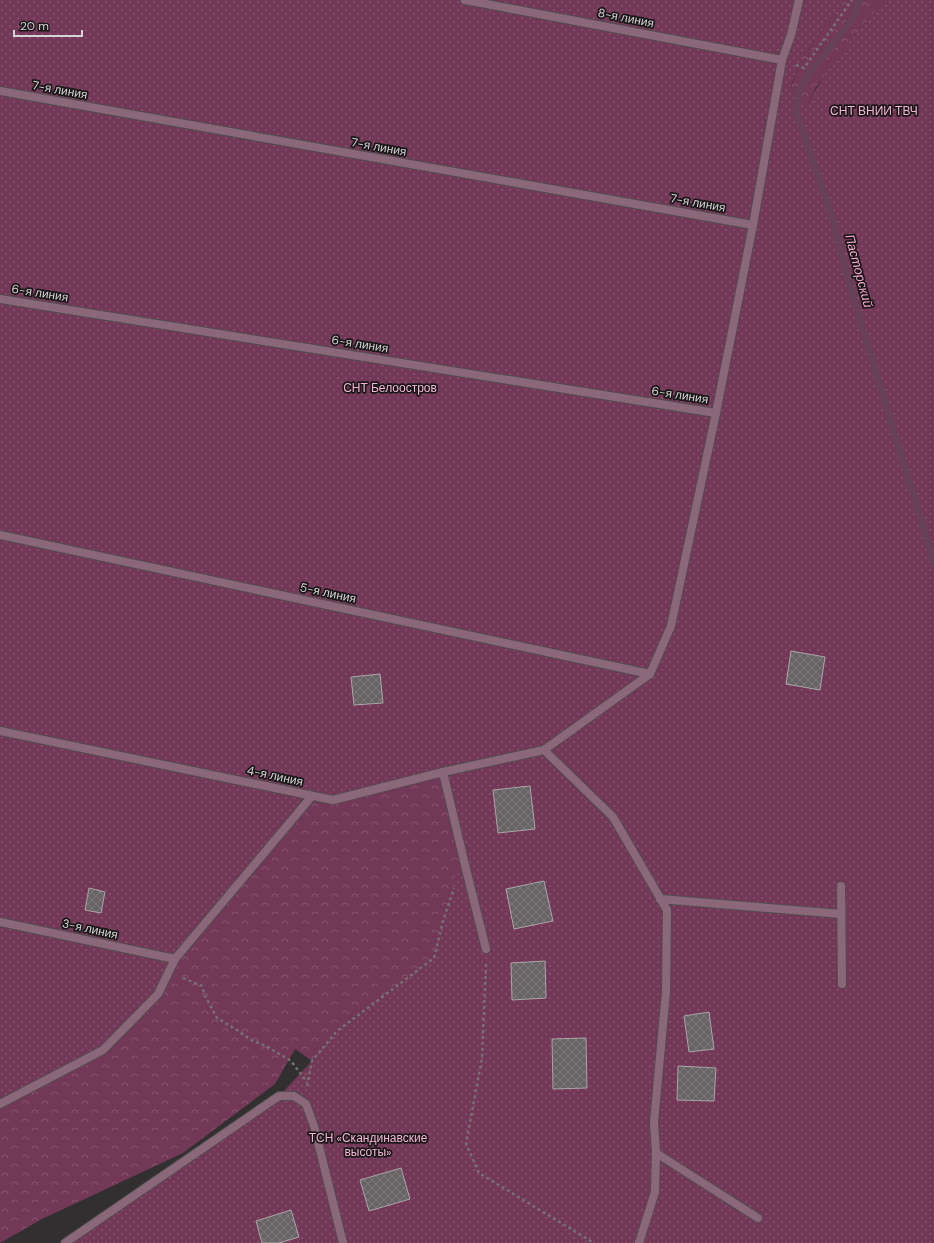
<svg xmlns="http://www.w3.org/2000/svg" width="934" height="1243" font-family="'DM Sans',sans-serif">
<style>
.green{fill:url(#green-dots)}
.forest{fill:url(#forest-crowns)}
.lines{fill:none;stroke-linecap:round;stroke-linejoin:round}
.stream{stroke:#674158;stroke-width:7}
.building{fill:url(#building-cross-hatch);stroke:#aaa6a8}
.minor-casing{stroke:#504d4e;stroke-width:10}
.path{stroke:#747172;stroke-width:2.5;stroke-dasharray:3 3;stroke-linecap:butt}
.minor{stroke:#8b6879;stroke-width:8}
.labels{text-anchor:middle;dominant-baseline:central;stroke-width:3.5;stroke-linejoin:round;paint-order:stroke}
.street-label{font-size:12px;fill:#d6d3d4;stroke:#191718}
.park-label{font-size:12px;fill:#f6b5d4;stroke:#191718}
.water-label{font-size:13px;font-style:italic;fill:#faa5cf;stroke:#191718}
</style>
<defs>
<pattern id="green-dots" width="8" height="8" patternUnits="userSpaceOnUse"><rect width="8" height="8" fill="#733857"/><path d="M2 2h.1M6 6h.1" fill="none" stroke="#86546e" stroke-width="1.8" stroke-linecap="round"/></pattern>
<pattern id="forest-crowns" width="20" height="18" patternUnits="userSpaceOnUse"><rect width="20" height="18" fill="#733857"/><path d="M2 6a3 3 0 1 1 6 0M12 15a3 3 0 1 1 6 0" fill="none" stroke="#86546e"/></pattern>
<pattern id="building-cross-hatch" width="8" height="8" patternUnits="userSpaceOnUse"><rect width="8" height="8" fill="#686465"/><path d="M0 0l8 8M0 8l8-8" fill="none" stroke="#7d797a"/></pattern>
</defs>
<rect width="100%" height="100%" fill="#322f30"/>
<path class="green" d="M0,0H844L801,60L790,88L808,105C825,67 858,32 885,0H934V1243H65L279,1096L312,1061L337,1031L434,958L443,921L158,994L103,1050L0,1103Z"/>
<g class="forest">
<path d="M844,0H885L856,34L816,87L808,105L790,89L801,60Z"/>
<path d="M440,773L462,854L443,921L434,958L337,1031L312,1061L295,1049L275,1084L183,1153L42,1219L0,1243V1103L103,1050L158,994L176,958L310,798L335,799Z"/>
</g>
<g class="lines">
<path class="stream" d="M861,0L858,3L853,19L806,77L799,92L796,112L831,214L853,297L934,563"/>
</g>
<g class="building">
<path d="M791,651L825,657L820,690L786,684Z"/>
<path d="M380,674L383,703L354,705L351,677Z"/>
<path d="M530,786L535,829L498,833L493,790Z"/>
<path d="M544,881L553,921L514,929L506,889Z"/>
<path d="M89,888L105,892L101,913L85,910Z"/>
<path d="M545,961L546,998L512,1000L511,963Z"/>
<path d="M709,1012L714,1049L689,1052L684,1016Z"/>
<path d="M586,1038L587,1088L553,1089L552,1039Z"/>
<path d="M678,1066L716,1068L714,1101L677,1100Z"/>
<path d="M401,1168L410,1199L369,1211L360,1180Z"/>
<path d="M291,1210L299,1237L279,1243H262L256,1221Z"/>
</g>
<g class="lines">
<g class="minor-casing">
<g id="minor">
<path d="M465,0L782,60"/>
<path d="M0,91L753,225"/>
<path d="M0,299L716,413"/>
<path d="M0,535L650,674"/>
<path d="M0,731L333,800L443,772L544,750L650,674L671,626L716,413L753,225L782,60L791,35L799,0"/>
<path d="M544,750L613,817L667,910L666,992L654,1122L656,1153L655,1192L639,1243"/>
<path d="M443,772L464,861L486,949"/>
<path d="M841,886L842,984"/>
<path d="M660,899L841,914"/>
<path d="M0,922L175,959"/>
<path d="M0,1104L103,1050L158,994L175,959L312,796"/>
<path d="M656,1153L758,1218"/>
<path d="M65,1243L279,1096H294L306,1104L314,1126L343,1243"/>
</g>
</g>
<g class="path">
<path d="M796,65L804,68L852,0"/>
<path d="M486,964L482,1058L466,1144L479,1173L594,1243"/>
<path d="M183,978L202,986L205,996L217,1018L237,1030L251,1040L266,1046L291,1061L307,1082"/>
<path d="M307,1086L312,1061L337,1031L434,958L443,921L454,888"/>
</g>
<use href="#minor" class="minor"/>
</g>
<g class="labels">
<g class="street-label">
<text transform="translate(626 18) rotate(11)">8-я линия</text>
<text transform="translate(60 90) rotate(10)">7-я линия</text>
<text transform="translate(379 147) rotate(10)">7-я линия</text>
<text transform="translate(698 203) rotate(10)">7-я линия</text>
<text transform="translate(40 293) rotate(9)">6-я линия</text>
<text transform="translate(360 344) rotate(9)">6-я линия</text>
<text transform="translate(680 395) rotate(9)">6-я линия</text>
<text transform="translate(328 593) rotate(12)">5-я линия</text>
<text transform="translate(275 776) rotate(12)">4-я линия</text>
<text transform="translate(90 929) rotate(12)">3-я линия</text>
</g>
<g class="park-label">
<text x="874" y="111">СНТ ВНИИ ТВЧ</text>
<text x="390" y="388">СНТ Белоостров</text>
<text x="368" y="1138">ТСН «Скандинавские<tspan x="368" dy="14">высоты»</tspan></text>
</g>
<g class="water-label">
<text transform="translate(859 271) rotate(75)">Пасторский</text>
</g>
</g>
<path d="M14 30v6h68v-6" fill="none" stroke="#d6d3d4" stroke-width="2"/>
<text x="20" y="30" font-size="12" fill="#d6d3d4" stroke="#191718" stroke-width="3" paint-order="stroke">20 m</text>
</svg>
